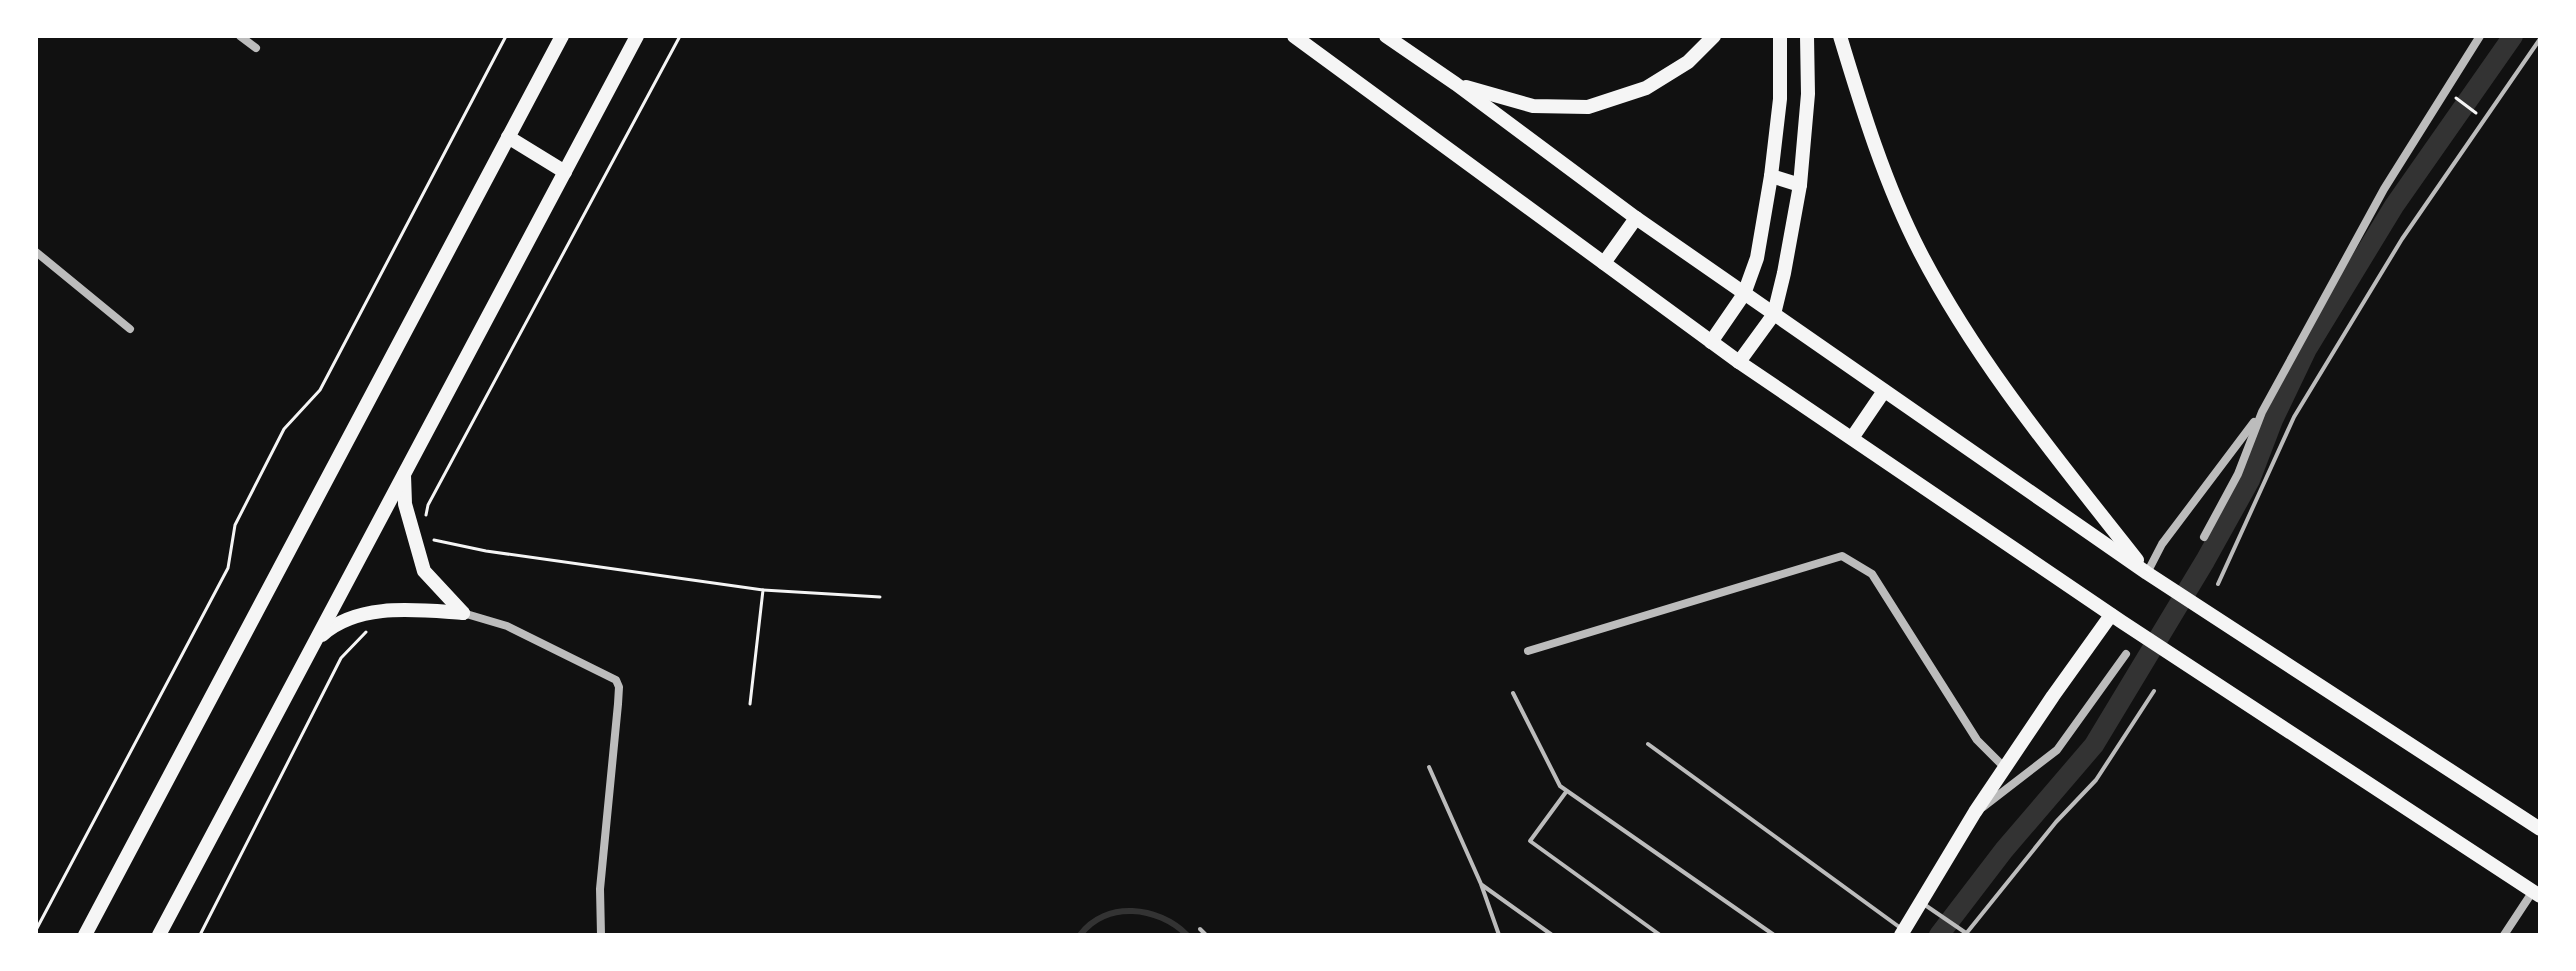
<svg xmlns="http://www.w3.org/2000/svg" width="2576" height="971" font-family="'Sofia Sans Condensed',sans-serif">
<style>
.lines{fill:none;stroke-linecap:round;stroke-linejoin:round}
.stream{stroke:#333;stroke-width:6}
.canal{stroke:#333;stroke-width:20}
.path{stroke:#f5f5f5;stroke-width:3}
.service{stroke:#bcbcbc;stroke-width:4}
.minor{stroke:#bcbcbc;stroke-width:8}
.primary{stroke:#f5f5f5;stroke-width:14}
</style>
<rect width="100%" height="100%" fill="#111"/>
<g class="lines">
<path class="stream" d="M1080,935C1106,900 1158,906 1187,935"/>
<path class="canal" d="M1939,935L2004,850L2094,745L2205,561L2250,480L2273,420L2307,349L2394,206L2513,36"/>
<g class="path">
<path d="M2456,98L2476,113"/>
<path d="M426,515L428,505L680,36"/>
<path d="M434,540L486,551L763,590L750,704"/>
<path d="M763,590L880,597"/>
<path d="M36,930L228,568L235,525L284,429L320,390L506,36"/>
<path d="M200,935L341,658L366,632"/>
</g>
<g class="service">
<path d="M2218,584L2294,417L2402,239L2540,39"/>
<path d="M1513,693L1560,786L1774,935"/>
<path d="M1648,744L1902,929"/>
<path d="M1429,767L1481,884L1499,935"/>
<path d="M1566,792L1530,841L1660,935"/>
<path d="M1482,885L1552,935"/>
<path d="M1925,905L1966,933"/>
<path d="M1200,929L1206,935"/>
<path d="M1965,935L2056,822L2096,780L2154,691"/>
</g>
<g class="minor">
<path d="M240,36L256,48"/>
<path d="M36,252L130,329"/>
<path d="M2204,537L2238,474L2262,412L2384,189L2480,36"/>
<path d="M2147,573L2162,544L2254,422"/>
<path d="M463,613L507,626L616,680L619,687L618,704L600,889L601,935"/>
<path d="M1528,651L1842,556L1872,574L1977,740L2005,768"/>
<path d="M1983,807L2057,750L2126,654"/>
<path d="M2504,935L2533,891"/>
</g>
<g class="primary">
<path d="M1294,36L1739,362L2122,622L2540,896"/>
<path d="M1386,36L1456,84L1636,218L2147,573L2540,829"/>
<path d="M1840,36C1862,109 1885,184 1920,252C1978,364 2060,462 2137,560"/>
<path d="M1466,87L1533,106L1588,107L1646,88L1688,62L1714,36"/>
<path d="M508,137L565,172"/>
<path d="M1771,176L1800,185"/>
<path d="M1604,263L1636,218"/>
<path d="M1711,342L1744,294L1757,258L1771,176L1780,99V36"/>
<path d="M1739,362L1774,314L1784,273L1800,185L1808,94L1807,36"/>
<path d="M1852,438L1884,391"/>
<path d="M404,475L405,504L424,571L463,613"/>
<path d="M322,635C359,602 417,610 463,613"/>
<path d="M85,935L562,36"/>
<path d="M159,935L637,36"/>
<path d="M1901,935L1975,812L2053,696L2111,615"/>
</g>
</g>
<rect width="2576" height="971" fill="none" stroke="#ffffff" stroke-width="76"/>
</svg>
